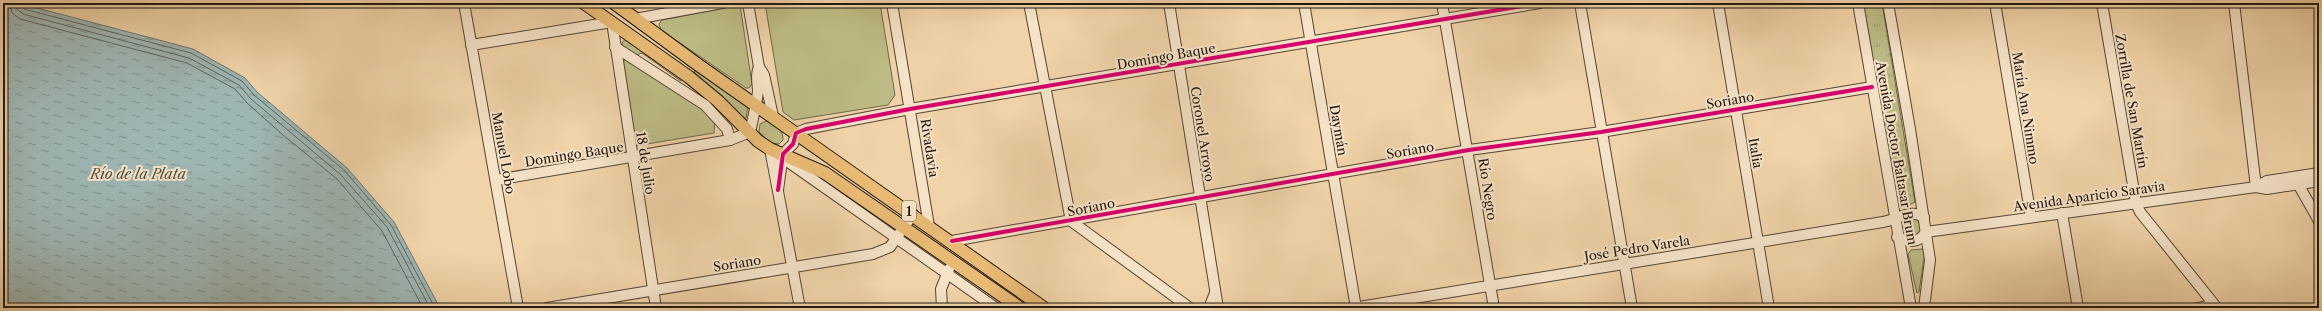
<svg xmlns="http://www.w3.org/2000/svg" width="2322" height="311" font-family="'Libre Caslon Text',serif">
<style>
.grass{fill:url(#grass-tufts);stroke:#6f6949}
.green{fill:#bdbb85;stroke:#6f6949}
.water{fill:url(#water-ripples);stroke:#6c7671}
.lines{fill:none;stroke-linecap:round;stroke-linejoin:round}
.shore{stroke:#606660;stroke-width:1}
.minor-casing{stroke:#554634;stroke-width:12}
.major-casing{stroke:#21170d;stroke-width:14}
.minor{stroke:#f5e2c7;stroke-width:10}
.major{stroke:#e8ba74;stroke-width:12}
.cycleway-casing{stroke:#f5e2c7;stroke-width:6}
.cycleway{stroke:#d6006c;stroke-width:4}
.labels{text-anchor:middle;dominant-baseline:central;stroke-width:4;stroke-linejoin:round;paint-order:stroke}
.shield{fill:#f5e2c7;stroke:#615445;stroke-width:1}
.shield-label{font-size:12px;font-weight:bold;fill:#21170d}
.street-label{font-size:13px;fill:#21170d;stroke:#f5e2c7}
.water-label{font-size:14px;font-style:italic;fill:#4d4f47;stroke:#f5e2c7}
</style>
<defs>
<pattern id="grass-tufts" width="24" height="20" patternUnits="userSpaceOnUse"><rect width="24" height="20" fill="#bdbb85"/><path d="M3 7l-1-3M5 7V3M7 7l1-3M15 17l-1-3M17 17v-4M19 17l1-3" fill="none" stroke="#a2a072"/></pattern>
<pattern id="water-ripples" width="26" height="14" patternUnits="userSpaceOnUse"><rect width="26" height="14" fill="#9eb6b3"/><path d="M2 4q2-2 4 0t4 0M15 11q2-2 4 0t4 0" fill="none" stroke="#809390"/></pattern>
</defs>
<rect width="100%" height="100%" fill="#f0d3a9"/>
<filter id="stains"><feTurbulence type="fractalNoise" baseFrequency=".005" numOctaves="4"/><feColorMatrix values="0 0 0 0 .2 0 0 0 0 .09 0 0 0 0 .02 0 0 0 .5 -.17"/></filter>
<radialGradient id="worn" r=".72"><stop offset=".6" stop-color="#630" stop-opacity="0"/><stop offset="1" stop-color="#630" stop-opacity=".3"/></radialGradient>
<g class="grass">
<path d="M1863,3H1882L1915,202L1907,206H1898Z"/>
<path d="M626,38L683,78L681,81L642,53L636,55L623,47L622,43Z"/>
<path d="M696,68L748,105L746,118L744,119L694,72Z"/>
<path d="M766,121C774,123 784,130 783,140L779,144L771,143L759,132L760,124Z"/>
<circle cx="1913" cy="228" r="9"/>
</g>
<g class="green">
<path d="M765,3H880L895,95L888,105L794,120L783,112Z"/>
<path d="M740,5L752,84L749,88H746L661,30L659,24L662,20Z"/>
<path d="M629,58L703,109L715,120L714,133L635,146L622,62Z"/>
<path d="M1922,249L1925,251L1919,292L1917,293L1908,254L1911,250Z"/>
</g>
<path class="water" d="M3,3H18L193,49L245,78L257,92L347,168L394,222L440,308H3Z"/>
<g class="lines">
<g class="shore">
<path d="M10,3L12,13L20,19L187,63L235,89L247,103L283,135L337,179L382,231L423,308"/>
<path d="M16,3L17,9L23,14L189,58L239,85L251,99L341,175L387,227L430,308"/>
<path d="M21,3L24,9L191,53L242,81L254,95L345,171L391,225L435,308"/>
</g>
<g class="minor-casing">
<g id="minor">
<path d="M464,3L518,308"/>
<path d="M748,3L759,67L764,75L773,116"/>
<path d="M892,3L929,226"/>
<path d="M1029,3L1071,221L1190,308"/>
<path d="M1169,3L1218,308"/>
<path d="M1304,3L1356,308"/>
<path d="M1442,3L1494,308"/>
<path d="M1580,3L1632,308"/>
<path d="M1718,3L1769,308"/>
<path d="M1858,3L1911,308"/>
<path d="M1888,3L1910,129L1930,260L1924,308"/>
<path d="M1995,3L2031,217"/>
<path d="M2102,3L2136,203L2140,212L2217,308"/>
<path d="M2234,3L2256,187"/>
<path d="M635,19L722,3"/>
<path d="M612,22L656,308"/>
<path d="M471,45L612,22"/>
<path d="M615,47L705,105L727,129L730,140"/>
<path d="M770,149L800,308"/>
<path d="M784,159L996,308"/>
<path d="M496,180L730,140L750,132C753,119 756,105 758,92C758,82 755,75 759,67"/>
<path d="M2298,184L2319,221"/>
<path d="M2256,187L2267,181L2319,173"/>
<path d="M778,190L783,154L793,144L796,133L806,129L910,109L1540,3"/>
<path d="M2062,213L2078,308"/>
<path d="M1926,232L2256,187L2267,189L2319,181"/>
<path d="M1897,237C1910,242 1918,244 1926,232"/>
<path d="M952,241L1469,150L1601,132L1872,87"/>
<path d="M547,308L873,254L890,247L913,214"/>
<path d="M942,308L941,289L949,269"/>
<path d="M1209,308L1215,293"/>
<path d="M1353,308L1883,222C1897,220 1910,208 1924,217"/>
<path d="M2198,308L2214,305"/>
</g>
</g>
<g class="major-casing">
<g id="major">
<path d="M584,3L689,77L718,101L758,141L770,149L825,173L1020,308"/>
<path d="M614,3L697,64L1044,308"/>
</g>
</g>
<use href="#minor" class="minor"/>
<use href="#major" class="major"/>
<g class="cycleway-casing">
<g id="cycleway">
<path d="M778,190L783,154L793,144L796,133L806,129L910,109L1540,3"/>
<path d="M952,241L1469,150L1601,132L1872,87"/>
</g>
</g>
<use href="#cycleway" class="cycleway"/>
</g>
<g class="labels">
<rect class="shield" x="902" y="201" width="14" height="20" rx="3"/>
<g class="shield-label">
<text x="909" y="211">1</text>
</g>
<g class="street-label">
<text transform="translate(1166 56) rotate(-10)">Domingo Baque</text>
<text transform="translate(1730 100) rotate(-10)">Soriano</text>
<text transform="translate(2132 101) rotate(80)">Zorrilla de San Martín</text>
<text transform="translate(2026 108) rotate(81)">María Ana Nimmo</text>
<text transform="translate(1339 130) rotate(80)">Daymán</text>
<text transform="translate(1203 134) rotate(81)">Coronel Arroyo</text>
<text transform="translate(930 148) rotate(81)">Rivadavia</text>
<text transform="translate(1410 150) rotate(-10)">Soriano</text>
<text transform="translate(504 153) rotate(80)">Manuel Lobo</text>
<text transform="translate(1756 153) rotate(80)">Italia</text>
<text transform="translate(1897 153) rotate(80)">Avenida Doctor Baltasar Brum</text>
<text transform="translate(574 154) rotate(-9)">Domingo Baque</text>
<text transform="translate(646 163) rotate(81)">18 de Julio</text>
<text transform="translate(1488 189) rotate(81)">Río Negro</text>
<text transform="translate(2089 196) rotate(-8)">Avenida Aparicio Saravia</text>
<text transform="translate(1091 207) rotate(-11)">Soriano</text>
<text transform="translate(1637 248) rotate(-9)">José Pedro Varela</text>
<text transform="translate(737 263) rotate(-9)">Soriano</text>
</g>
<g class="water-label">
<text x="138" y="174">Río de la Plata</text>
</g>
</g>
<rect width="2322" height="311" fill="none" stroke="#f0d3a9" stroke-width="16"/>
<rect x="4" y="4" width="2314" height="303" fill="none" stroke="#21170d" stroke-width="2"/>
<rect x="8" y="8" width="2306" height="295" fill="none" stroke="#21170d"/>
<rect width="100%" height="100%" filter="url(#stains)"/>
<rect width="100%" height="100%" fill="url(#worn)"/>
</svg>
